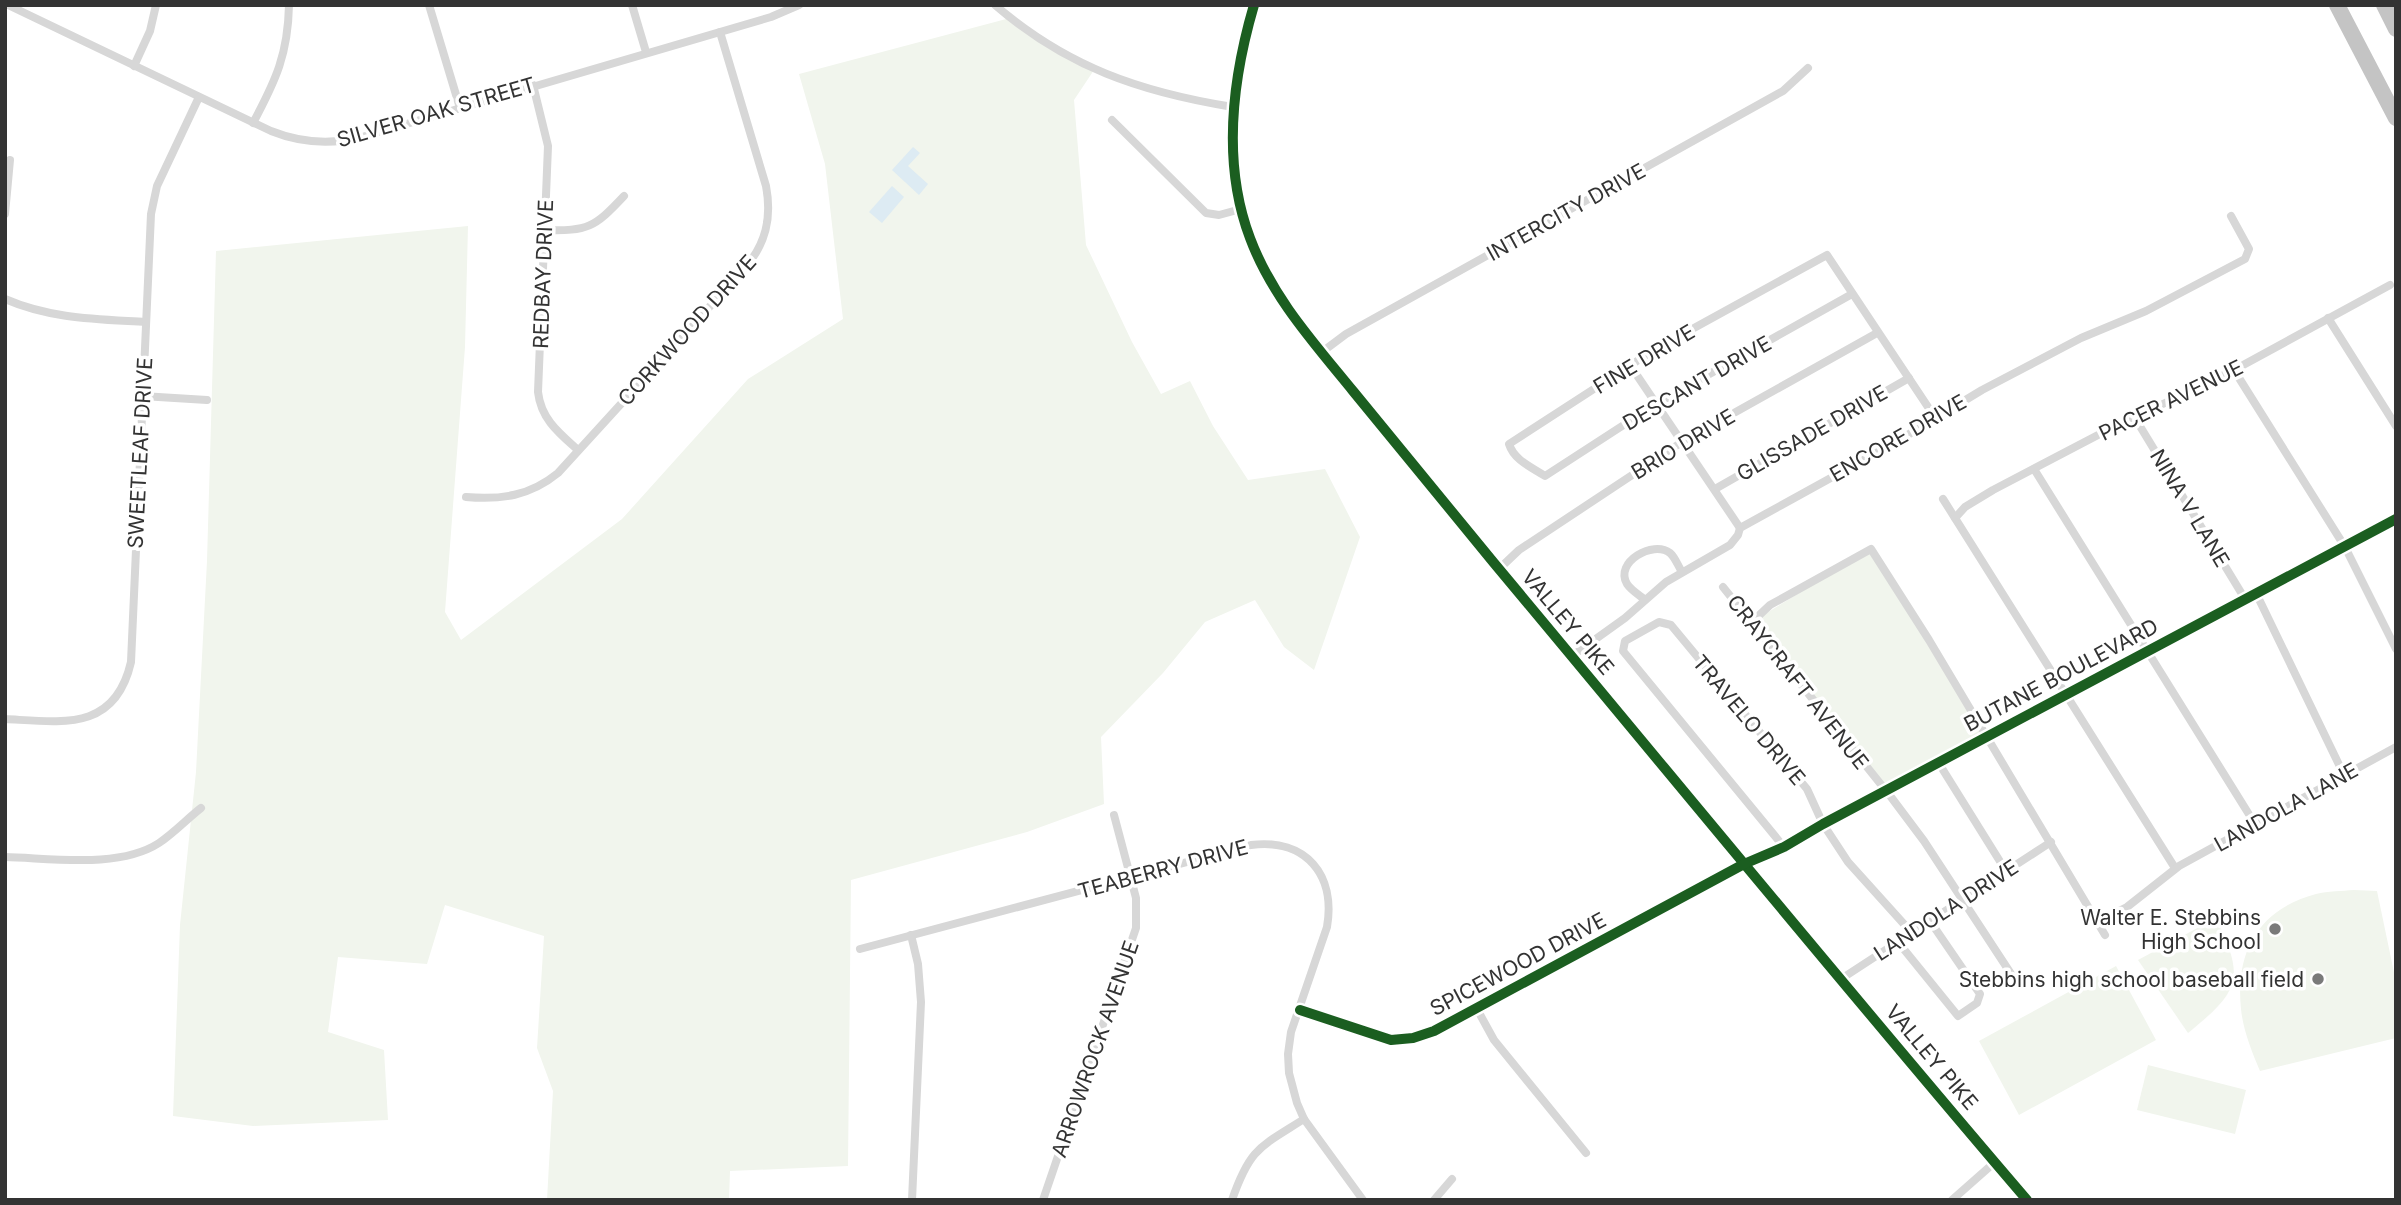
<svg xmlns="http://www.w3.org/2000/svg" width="2401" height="1205" font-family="Inter,sans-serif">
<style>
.green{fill:#f1f5ed}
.water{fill:#ddebf3}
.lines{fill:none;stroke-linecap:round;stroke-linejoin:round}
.street{stroke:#d7d7d7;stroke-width:8}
.secondary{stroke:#d0d0d0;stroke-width:12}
.highway{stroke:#c4c4c4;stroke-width:16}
.cycleway-casing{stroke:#fff;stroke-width:15}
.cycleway{stroke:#1b5e20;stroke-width:10}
.poi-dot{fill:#7a7a7a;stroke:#fff;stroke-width:2.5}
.labels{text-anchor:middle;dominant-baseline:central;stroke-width:7;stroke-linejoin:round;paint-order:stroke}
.street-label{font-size:21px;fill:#333;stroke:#fff}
.poi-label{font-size:21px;fill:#333;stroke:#fff;text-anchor:end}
</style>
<rect width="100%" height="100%" fill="#fff"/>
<g class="green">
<path d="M1010,18L1094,70L1074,100L1086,245L1132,342L1161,394L1190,381L1213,426L1248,480L1325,469L1360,537L1314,670L1284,647L1255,600L1205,622L1163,673L1101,737L1104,804L1027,832L851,880L848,1166L730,1171L729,1200H547L553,1091L537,1048L544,936L445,905L427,964L338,957L328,1032L384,1050L388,1120L253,1126L173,1116L180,925L196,772L207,561L216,251L468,226L465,347L445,612L461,640L622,519L748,379L843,319L825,164L799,74Z"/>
<path d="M1871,549L1986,737L1885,791L1752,622Z"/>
<path d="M2354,890L2377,891L2396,982V1038L2260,1071C2252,1052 2243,1030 2241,1009C2235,951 2259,909 2316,894C2328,891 2342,891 2354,890Z"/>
<path d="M2216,918C2246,980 2239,991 2188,1033L2138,960Z"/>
<path d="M2116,966L2156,1040L2019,1115L1979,1041Z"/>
<path d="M2148,1065L2246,1090L2235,1134L2137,1110Z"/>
</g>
<g class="water">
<path d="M913,147L920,153L908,166L928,184L919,195L892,170Z"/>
<path d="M892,186L904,197L882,223L869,212Z"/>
</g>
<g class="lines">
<g class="street">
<path d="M8,5L271,131C301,143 330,145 362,137L771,17L799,5"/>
<path d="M429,5L460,108"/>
<path d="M632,5L646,52"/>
<path d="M995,5C1067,67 1140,92 1233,107"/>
<path d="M134,66L150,31L156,5"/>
<path d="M533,85L548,146L538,392C541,419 559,433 578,450"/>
<path d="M1112,120L1206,213L1219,215L1241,209"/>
<path d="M253,123C276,80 288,54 289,5"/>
<path d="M5,214L10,160"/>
<path d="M545,230C588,231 594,228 624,196"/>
<path d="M1852,294L1656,404L1545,476C1531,467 1514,460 1509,444L1654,350L1827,255L1936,419"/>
<path d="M5,299C51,319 97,319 146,322"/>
<path d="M2328,318L2396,426"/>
<path d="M1322,352L1346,334L1783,91L1808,68"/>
<path d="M1630,365L1740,528"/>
<path d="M2234,370L2345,547L2396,649"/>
<path d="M142,396L207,400"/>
<path d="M2135,418L2245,599"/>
<path d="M2034,469L2255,824"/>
<path d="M1715,489L1909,378"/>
<path d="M466,497C501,500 530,496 558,473L744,269C766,244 772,218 766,186L720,32"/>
<path d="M1943,499L2175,868"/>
<path d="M1955,518L1965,507L1993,490L2098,435L2234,370L2390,285"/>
<path d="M1499,569L1519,550L1682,442L1877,333"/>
<path d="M1723,587L1891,797L1924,841L2017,983"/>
<path d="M2256,593L2344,775"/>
<path d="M1644,599C1639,595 1631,590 1627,584C1614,562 1653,540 1670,553C1675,557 1678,566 1682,572"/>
<path d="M1752,622L1770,605L1871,549L1929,640L2105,935"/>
<path d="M1572,656L1625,618L1666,582L1730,545L1738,535L1740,528L1896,442L1982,390L2081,338L2146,311L2245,259L2249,249L2231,216"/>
<path d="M5,719C62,722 115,732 131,662L151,214L157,186L199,97"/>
<path d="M1938,762L2006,871"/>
<path d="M1784,847L1623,651L1625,641L1659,622L1671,625L1807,789L1823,824L1848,862L1912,933"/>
<path d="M5,857C51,858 119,869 159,843C174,833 187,819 201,808"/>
<path d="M2097,922L2127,907L2179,866L2396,747"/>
<path d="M911,935L918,964L921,1002L912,1200"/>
<path d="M1898,942L1958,1016L1977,1003L1980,994L1930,921"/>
<path d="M860,949L1251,845C1306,838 1336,875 1327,927L1291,1032L1288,1054L1289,1073L1297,1103L1304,1119L1363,1200"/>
<path d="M1841,979L2051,842"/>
<path d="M1477,1009L1494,1040L1586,1153"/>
<path d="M1300,1010L1391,1040L1413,1038L1434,1031L1744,864L1784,847L1823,824L2396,519"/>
<path d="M1043,1200L1136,928V898L1114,815"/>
<path d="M1232,1200C1250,1148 1260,1147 1304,1119"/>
<path d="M1434,1200L1452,1179"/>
<path d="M1952,1200L1995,1162"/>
</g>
<path class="secondary" d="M1254,5C1232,80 1222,164 1250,238C1272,297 1314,343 1353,391C1400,449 1447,506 1494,563C1672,776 1847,990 2027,1200"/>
<g class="highway">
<path d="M2337,5L2396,118"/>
<path d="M2384,5L2396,29"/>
</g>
<g class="cycleway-casing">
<g id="cycleway">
<path d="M1254,5C1232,80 1222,164 1250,238C1272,297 1314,343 1353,391C1400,449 1447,506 1494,563C1672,776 1847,990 2027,1200"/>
<path d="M1300,1010L1391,1040L1413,1038L1434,1031L1744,864L1784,847L1823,824L2396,519"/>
</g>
</g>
<use href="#cycleway" class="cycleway"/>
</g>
<g class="poi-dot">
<circle cx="2275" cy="929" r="7"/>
<circle cx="2318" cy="979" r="7"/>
</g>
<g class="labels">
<g class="street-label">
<text transform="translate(436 112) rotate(-16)">SILVER OAK STREET</text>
<text transform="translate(1566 212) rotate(-29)">INTERCITY DRIVE</text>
<text transform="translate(543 274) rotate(-88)">REDBAY DRIVE</text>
<text transform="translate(687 330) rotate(-48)">CORKWOOD DRIVE</text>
<text transform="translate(1644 359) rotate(-31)">FINE DRIVE</text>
<text transform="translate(1697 383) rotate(-30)">DESCANT DRIVE</text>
<text transform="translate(2171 400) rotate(-26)">PACER AVENUE</text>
<text transform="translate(1812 433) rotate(-30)">GLISSADE DRIVE</text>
<text transform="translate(1898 438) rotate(-30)">ENCORE DRIVE</text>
<text transform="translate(1683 444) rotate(-31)">BRIO DRIVE</text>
<text transform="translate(140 453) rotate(-87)">SWEETLEAF DRIVE</text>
<text transform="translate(2190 508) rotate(59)">NINA V LANE</text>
<text transform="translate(1568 622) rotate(50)">VALLEY PIKE</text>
<text transform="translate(2061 675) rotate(-28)">BUTANE BOULEVARD</text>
<text transform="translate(1798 682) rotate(52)">CRAYCRAFT AVENUE</text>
<text transform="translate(1749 720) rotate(50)">TRAVELO DRIVE</text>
<text transform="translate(2286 807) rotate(-29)">LANDOLA LANE</text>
<text transform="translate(1163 869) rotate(-15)">TEABERRY DRIVE</text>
<text transform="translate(1946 910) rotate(-33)">LANDOLA DRIVE</text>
<text transform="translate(1518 964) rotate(-28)">SPICEWOOD DRIVE</text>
<text transform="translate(1095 1049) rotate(-71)">ARROWROCK AVENUE</text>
<text transform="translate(1932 1057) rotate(50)">VALLEY PIKE</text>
</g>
<g class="poi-label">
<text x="2261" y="917">Walter E. Stebbins<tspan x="2261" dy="24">High School</tspan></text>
<text x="2304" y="979">Stebbins high school baseball field</text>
</g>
</g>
<rect width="2401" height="1205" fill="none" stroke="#333333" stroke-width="14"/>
</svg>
